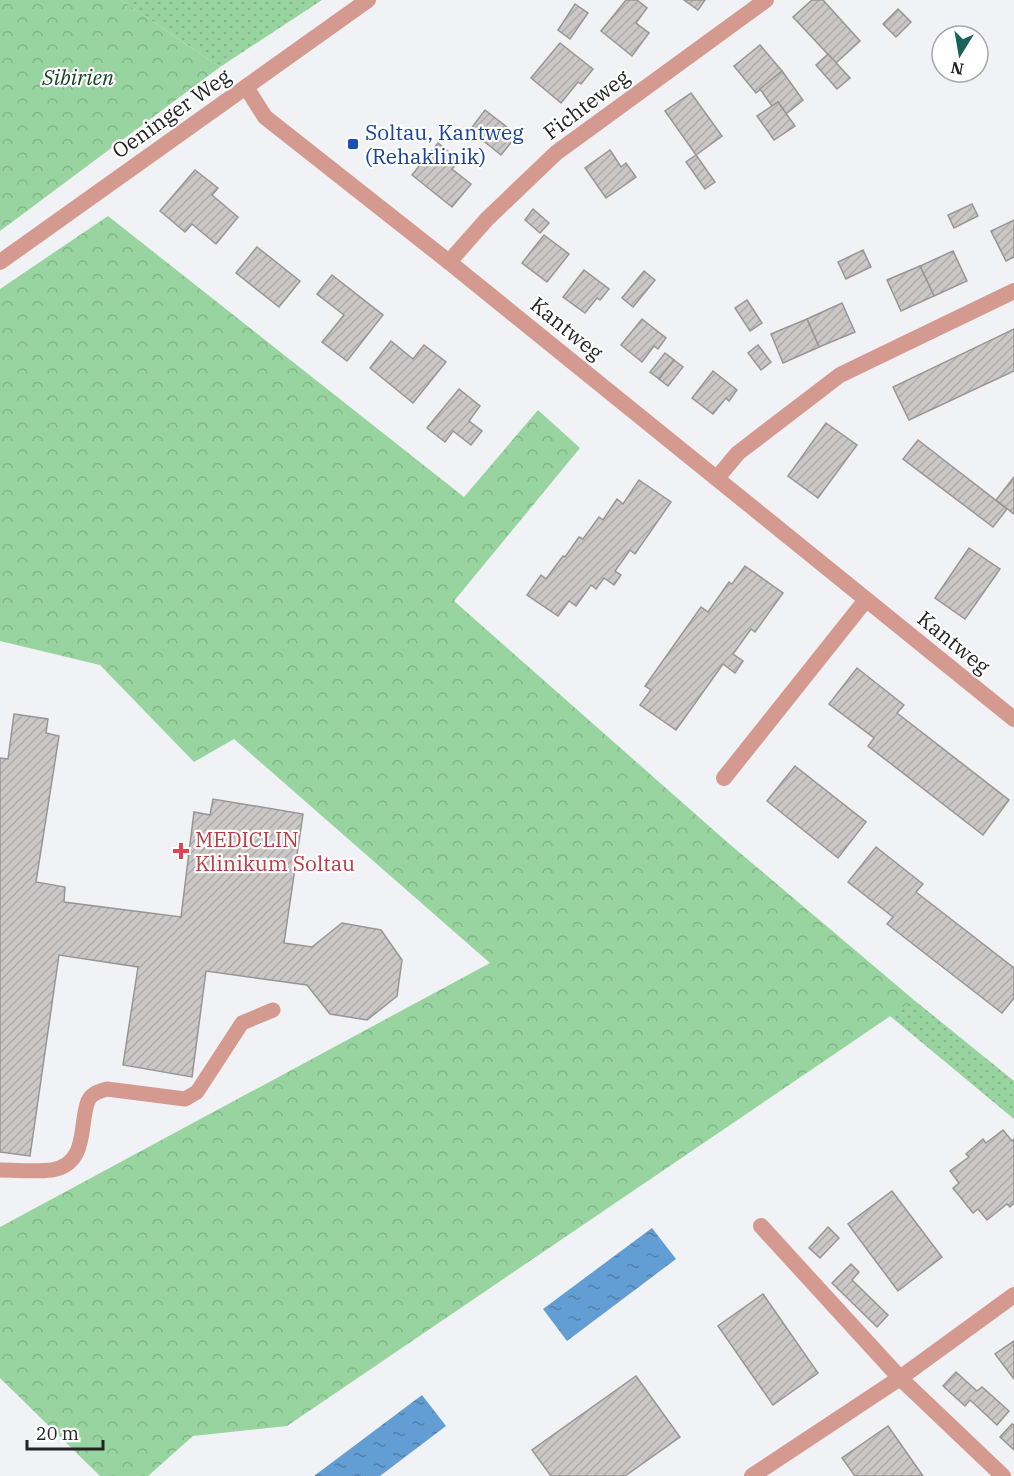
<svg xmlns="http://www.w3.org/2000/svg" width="1014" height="1476" font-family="'IBM Plex Serif',serif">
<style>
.grass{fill:url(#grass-dots)}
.forest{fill:url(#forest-crowns)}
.water{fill:url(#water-ripples)}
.building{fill:url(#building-hatch);stroke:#999594;stroke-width:1.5}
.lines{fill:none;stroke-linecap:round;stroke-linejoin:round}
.service{stroke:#d49a90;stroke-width:15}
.minor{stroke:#d49a90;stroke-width:16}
.transit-dot{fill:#1a4fb4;stroke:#fff;stroke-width:2}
.health-dot{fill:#e0444e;stroke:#fff;stroke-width:2}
.labels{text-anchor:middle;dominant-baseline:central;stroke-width:4.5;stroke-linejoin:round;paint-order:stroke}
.park-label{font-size:21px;font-style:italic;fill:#174421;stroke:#fff}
.street-label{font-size:21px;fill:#232324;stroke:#fff}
.transit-label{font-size:21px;fill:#164399;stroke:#fff;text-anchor:start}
.health-label{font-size:21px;fill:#be3a42;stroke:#fff;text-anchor:start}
</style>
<defs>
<pattern id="grass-dots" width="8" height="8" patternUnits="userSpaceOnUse" patternTransform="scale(1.5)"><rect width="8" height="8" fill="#97d49f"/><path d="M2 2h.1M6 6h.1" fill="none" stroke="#82b689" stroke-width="1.8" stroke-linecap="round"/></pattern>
<pattern id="forest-crowns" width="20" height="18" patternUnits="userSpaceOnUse" patternTransform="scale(1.5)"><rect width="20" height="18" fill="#97d49f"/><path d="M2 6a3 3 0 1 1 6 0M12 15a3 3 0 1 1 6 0" fill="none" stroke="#82b689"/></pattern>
<pattern id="water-ripples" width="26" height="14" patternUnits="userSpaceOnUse" patternTransform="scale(1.5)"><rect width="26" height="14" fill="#629ed3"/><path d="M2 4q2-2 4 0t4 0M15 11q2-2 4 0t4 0" fill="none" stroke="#5080ab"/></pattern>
<pattern id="building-hatch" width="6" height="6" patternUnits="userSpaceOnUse" patternTransform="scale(1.5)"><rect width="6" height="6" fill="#cbc7c6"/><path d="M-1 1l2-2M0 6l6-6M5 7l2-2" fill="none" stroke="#aeabaa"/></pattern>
</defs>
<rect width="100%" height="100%" fill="#f1f2f5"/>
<g class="grass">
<path d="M121,0H322L220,67Z"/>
<path d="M914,1000L1014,1081V1119L890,1016Z"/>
</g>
<g class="forest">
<path d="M0,0H121L220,67L0,231Z"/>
<path d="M108,216L464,497L538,410L580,448L454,601L727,842L914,1000L287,1426L193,1436L148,1476H100L0,1378V1227L490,963L234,739L194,762L100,665L0,641V289Z"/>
</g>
<g class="water">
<path d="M652,1228L676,1259L567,1341L543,1309Z"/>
<path d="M422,1395L446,1426L380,1476H314Z"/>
</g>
<g class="building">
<path d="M626,0H637L647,8L636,23L649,33L632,56L601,31Z"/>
<path d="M684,0H705L698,10Z"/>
<path d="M812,0H823L860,41L836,63L793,17Z"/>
<path d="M575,4L588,13L570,39L558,30Z"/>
<path d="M898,9L911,22L896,37L883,24Z"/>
<path d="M560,43L593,69L581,84L578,82L561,103L531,78Z"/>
<path d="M760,45L782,71L756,93L734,66Z"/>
<path d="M828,54L850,78L837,89L816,65Z"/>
<path d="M782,71L803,100L786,114L778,102L772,106L760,89Z"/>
<path d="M691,93L722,136L696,155L665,111Z"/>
<path d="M778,102L795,126L774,140L757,116Z"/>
<path d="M485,110L517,135L501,155L470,130Z"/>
<path d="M438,143L459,160L452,169L471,184L452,207L412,175Z"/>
<path d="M610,150L621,167L626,163L636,177L606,198L585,168Z"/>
<path d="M696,155L715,182L705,189L686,162Z"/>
<path d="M195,170L218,188L212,195L238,217L216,244L192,224L185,232L160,211Z"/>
<path d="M972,204L978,216L954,228L948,215Z"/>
<path d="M533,209L549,223L540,233L525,220Z"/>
<path d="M1014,220V257L1006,261L991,231Z"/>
<path d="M544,235L569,254L547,282L522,263Z"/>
<path d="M257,247L300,281L279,307L236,273Z"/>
<path d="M863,250L871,267L846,279L838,262Z"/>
<path d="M953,251L967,281L934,296L920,266Z"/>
<path d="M920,266L934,296L901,311L887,280Z"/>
<path d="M584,270L609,289L600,300L597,298L585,313L563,297Z"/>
<path d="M644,271L655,280L633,307L622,298Z"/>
<path d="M332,275L383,315L347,361L322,342L344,315L317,294Z"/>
<path d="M747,300L762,323L750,331L735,308Z"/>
<path d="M842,303L855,332L819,347L807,319Z"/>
<path d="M642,319L666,338L658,349L654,346L642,362L621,345Z"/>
<path d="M807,319L819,347L783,363L771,334Z"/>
<path d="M1014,329V371L909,420L893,387Z"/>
<path d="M391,341L413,359L424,345L446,362L413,403L370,368Z"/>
<path d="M758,345L771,362L761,370L748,353Z"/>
<path d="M665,353L674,360L659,379L650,372Z"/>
<path d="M674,360L683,367L668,386L659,379Z"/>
<path d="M713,371L737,390L729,401L726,398L713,414L692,398Z"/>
<path d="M459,389L480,406L469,421L482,431L471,445L453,431L445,442L427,428Z"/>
<path d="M826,423L857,445L818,498L788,476Z"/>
<path d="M918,440L1007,509L993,527L903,459Z"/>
<path d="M1014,477V514L996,500Z"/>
<path d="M639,480L671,502L635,554L630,550L615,571L621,575L614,585L604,578L596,589L591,585L576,606L569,601L558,616L527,595L541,575L546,579L563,556L565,557L579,537L583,539L599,517L603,520L617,499L623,504Z"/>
<path d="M969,548L1000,569L965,619L935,598Z"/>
<path d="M745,566L783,593L755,632L751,629L733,654L743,661L735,673L723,664L676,730L640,705L651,690L645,686L701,607L708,612L729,582L732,584Z"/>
<path d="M857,668L904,705L897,713L1009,800L983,835L868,746L874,738L829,704Z"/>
<path d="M14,714L48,719L46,733L59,736L36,882L65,887L64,902L181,917L194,812L210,815L213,799L303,814L284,943L312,947L342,923L381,930L402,960L397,996L367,1020L330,1014L307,985L206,971L192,1077L123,1065L138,967L59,955L30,1156L0,1152V758L8,759Z"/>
<path d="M795,766L866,822L838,858L767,801Z"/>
<path d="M876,847L923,884L916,892L1014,968V998L1002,1013L887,924L893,917L848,882Z"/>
<path d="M1003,1130L1012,1141L1014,1139V1203L1010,1207L1007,1204L987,1220L978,1209L973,1213L953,1188L959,1183L950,1171L969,1157L966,1154L983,1139L986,1143Z"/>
<path d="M892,1191L942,1257L898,1291L848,1224Z"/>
<path d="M828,1227L839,1238L820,1258L809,1248Z"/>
<path d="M851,1264L859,1272L852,1280L888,1315L877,1327L832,1283Z"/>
<path d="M763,1294L818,1373L773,1405L718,1326Z"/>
<path d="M1014,1341V1379L995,1354Z"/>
<path d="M956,1372L977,1391L982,1387L1009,1411L997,1425L970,1400L965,1406L943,1386Z"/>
<path d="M636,1376L680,1437L625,1476H551L532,1450Z"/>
<path d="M1012,1424L1014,1425V1450L1000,1437Z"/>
<path d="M888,1426L923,1476H855L842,1458Z"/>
</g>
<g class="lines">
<path class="service" d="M0,1170C17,1170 35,1172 52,1170C89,1164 79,1123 88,1101C92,1093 100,1091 107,1089L185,1099L197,1092L242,1023L273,1010"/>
<g class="minor">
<path d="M246,87L265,117L449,262L1014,719"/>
<path d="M0,262L368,0"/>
<path d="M449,262L487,219L556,153L766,0"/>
<path d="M717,478L738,453L840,375L1014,291"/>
<path d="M724,778L865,601"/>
<path d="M761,1226L900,1378L1003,1476"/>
<path d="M752,1476L900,1378L1014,1295"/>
</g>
</g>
<rect class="transit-dot" x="347" y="138" width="12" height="12" rx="3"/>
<path class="health-dot" d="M178 842h6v6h6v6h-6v6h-6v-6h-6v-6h6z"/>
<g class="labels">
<g class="park-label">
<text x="78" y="77">Sibirien</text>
</g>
<g class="street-label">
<text transform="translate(586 104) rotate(-37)">Fichteweg</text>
<text transform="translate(171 113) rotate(-35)">Oeninger Weg</text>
<text transform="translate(567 328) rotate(39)">Kantweg</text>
<text transform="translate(954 642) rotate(39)">Kantweg</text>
</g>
<g class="transit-label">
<text x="365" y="132">Soltau, Kantweg<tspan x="365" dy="24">(Rehaklinik)</tspan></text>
</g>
<g class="health-label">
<text x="195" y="839">MEDICLIN<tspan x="195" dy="24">Klinikum Soltau</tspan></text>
</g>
</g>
<g transform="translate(960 54) rotate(191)"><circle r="28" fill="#ffffff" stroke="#a7a7a7" stroke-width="1.5"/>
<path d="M0-4.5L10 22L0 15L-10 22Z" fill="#17635b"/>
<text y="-9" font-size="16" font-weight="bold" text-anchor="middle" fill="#232324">N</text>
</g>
<path d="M27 1440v9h76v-9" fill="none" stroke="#232324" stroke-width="3"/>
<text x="36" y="1440" font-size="18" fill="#232324" stroke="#ffffff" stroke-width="4.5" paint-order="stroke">20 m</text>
</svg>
